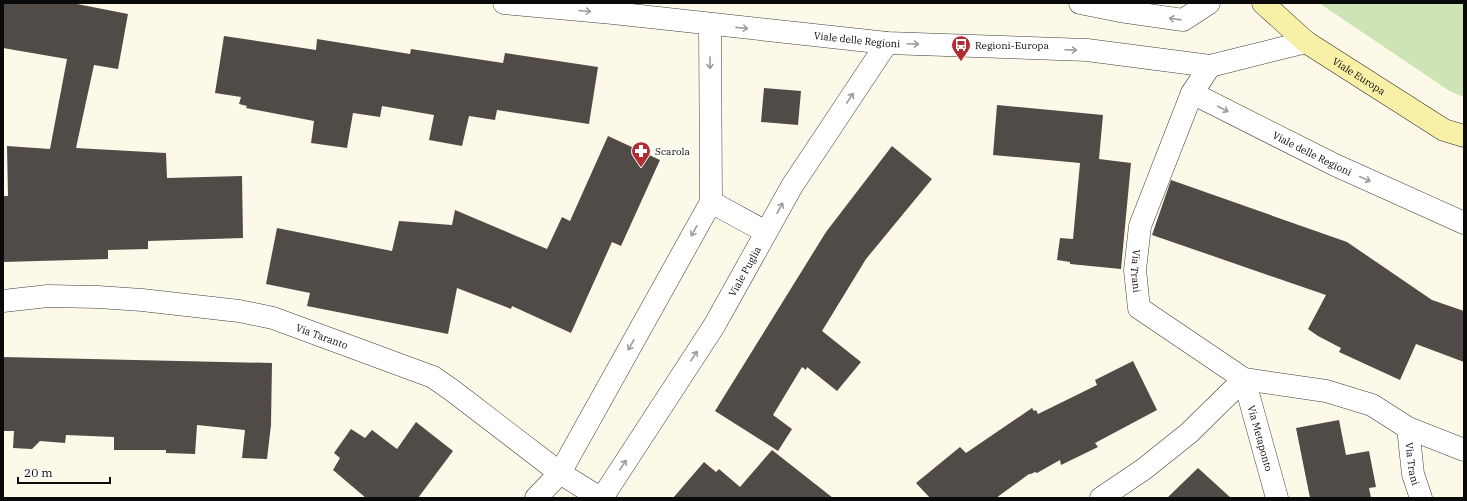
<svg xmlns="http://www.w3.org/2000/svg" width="1467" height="501" font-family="'IBM Plex Serif',serif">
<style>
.green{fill:#cee4b5}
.building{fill:#514b47}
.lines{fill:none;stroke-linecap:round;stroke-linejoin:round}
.minor-casing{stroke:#3d3d3d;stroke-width:23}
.tertiary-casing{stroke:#3d3d3d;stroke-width:23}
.secondary-casing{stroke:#2c2c2c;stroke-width:23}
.minor{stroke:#fff;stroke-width:22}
.tertiary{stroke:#fff;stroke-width:22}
.secondary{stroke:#f9f0a7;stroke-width:22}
.oneway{stroke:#9d9d9d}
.labels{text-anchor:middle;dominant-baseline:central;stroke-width:4;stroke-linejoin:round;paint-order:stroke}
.street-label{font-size:10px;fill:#0a0a0a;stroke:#fff}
.poi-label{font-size:10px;fill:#0a0a0a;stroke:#fff;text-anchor:start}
</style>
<rect width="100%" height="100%" fill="#fdf9e8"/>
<path class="green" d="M1319,3H1464V97L1451,92Z"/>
<g class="building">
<path d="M3,3H72L128,14L118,69L94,65L76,148L166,153L167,178L242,176L243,238L148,241V249L108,250V259L3,262V196H8L7,146L50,149L67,59L3,48Z"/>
<path d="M224,36L316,50L317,39L410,54L411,49L503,63L505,53L598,67L589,124L497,110L495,120L469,116L462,146L429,140L434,115L382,106L380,117L353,113L347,148L311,143L314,121L246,108L247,106L239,104L241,97L215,93Z"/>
<path d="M764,88L801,91L798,125L761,122Z"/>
<path d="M997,105L1103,115L1099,159L1131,163L1121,269L1070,264V262L1057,260L1060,238L1073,239L1080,163L993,155Z"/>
<path d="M608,136L660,160L621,246L612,242L571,333L512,306L511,309L457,288L448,334L307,306L310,293L266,284L277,228L392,251L399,221L452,225L455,210L547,249L562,217L570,221Z"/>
<path d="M892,146L932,179L866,259L822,331L861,362L837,391L807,367L806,370L802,367L773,415L792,429L778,451L715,411L826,232Z"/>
<path d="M1171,180L1347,242L1432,300L1464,311V362L1416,344L1400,380L1339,352L1341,348L1318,336L1308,329L1326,295L1152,235Z"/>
<path d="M3,357L272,363L271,425L267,459L242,458L245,430L197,425L195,454L166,453V450H114V437L66,435L65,443L40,441L32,449L13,448L14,431H3Z"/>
<path d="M1133,361L1157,410L1095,443L1098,447L1061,465L1060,460L1037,473L1035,472L1031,474H1029L996,498H930L916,483L960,447L966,453L1032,408L1034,411L1036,410L1038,414L1097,385L1095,380Z"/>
<path d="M1339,420L1346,455L1369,451L1376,487L1369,488L1371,498H1310L1296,428Z"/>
<path d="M416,422L453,451L418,498H366L333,470L340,458L334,453L351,429L365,438L372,430L397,449Z"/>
<path d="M772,450L833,498H673L704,462L716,472L719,469L740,487Z"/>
<path d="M1198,468L1231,498H1167Z"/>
</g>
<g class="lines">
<g class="minor-casing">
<g id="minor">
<path id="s1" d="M1210,66L1192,93L1335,165L1464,223"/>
<path id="s2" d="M1192,93L1140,226L1135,270L1139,308L1244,379L1326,391L1372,405L1408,428L1464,450"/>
<path d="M711,202L766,232"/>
<path id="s3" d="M3,301L48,296L98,297L142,300L239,311L273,318L433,377L453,391L560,473L600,498"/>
<path id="s4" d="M1408,428L1413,474L1421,498"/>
<path d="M536,498L560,473L711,202L710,24"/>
<path id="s5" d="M602,498L714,326L792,186L887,43"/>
<path id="s6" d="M1101,498L1144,469L1189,433L1244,379L1277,498"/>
</g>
</g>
<g class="tertiary-casing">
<g id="tertiary">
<path id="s7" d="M504,3L613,13L887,43L1087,50L1210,66L1306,42"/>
<path d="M1080,3L1120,11L1183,20L1209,3"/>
</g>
</g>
<g class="secondary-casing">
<g id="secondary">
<path id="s8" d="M1263,3L1306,42L1444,130L1464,136"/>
</g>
</g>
<use href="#minor" class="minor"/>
<use href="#tertiary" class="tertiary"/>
<use href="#secondary" class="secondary"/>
</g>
<defs><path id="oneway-shaft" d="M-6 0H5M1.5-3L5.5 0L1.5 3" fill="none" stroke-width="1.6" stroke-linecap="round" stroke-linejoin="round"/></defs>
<g class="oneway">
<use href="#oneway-shaft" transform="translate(585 11) rotate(5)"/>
<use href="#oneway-shaft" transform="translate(1175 19) rotate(-172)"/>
<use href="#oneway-shaft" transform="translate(742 28) rotate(6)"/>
<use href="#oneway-shaft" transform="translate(913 44) rotate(2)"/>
<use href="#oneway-shaft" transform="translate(1071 50) rotate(2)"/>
<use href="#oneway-shaft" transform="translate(710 63) rotate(90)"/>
<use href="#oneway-shaft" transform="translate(850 98) rotate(-57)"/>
<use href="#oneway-shaft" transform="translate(1223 109) rotate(27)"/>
<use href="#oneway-shaft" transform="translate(1365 179) rotate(24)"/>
<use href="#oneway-shaft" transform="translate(780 208) rotate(-61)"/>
<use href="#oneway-shaft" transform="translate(694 231) rotate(119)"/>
<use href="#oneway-shaft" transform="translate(631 345) rotate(119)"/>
<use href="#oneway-shaft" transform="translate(694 356) rotate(-57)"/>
<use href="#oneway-shaft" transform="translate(623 465) rotate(-57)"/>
</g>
<defs>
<g id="bus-pin" transform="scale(1)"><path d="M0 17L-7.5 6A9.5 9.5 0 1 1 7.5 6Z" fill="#af2d33" stroke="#fff"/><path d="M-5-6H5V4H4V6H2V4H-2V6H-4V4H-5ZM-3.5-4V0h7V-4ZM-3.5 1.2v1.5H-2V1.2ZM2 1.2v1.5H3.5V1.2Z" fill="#fff"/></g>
<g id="pharmacy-pin" transform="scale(1)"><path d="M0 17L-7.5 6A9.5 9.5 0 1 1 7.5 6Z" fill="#af2d33" stroke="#fff"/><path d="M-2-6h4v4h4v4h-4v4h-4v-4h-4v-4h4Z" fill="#fff"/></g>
</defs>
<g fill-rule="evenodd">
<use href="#bus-pin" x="961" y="45"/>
<use href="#pharmacy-pin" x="641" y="151"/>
</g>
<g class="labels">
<g class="street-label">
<text stroke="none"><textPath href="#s7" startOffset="355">Viale delle Regioni</textPath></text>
<text stroke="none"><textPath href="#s8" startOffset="121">Viale Europa</textPath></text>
<text stroke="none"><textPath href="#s1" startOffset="167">Viale delle Regioni</textPath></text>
<text stroke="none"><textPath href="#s5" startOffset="268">Viale Puglia</textPath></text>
<text stroke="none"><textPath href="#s2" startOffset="188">Via Trani</textPath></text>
<text stroke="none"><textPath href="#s3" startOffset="324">Via Taranto</textPath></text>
<text stroke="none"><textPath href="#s6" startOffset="248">Via Metaponto</textPath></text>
<text stroke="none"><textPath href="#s4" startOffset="36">Via Trani</textPath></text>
</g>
<g class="poi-label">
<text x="975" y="45">Regioni-Europa</text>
<text x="655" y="151">Scarola</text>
</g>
</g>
<rect width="1467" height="501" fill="none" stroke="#0a0a0a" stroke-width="8"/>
<path d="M18 477v6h92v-6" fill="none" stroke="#0a0a0a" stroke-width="2"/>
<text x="24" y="477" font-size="12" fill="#0a0a0a" stroke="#ffffff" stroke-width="3" paint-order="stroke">20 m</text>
</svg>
